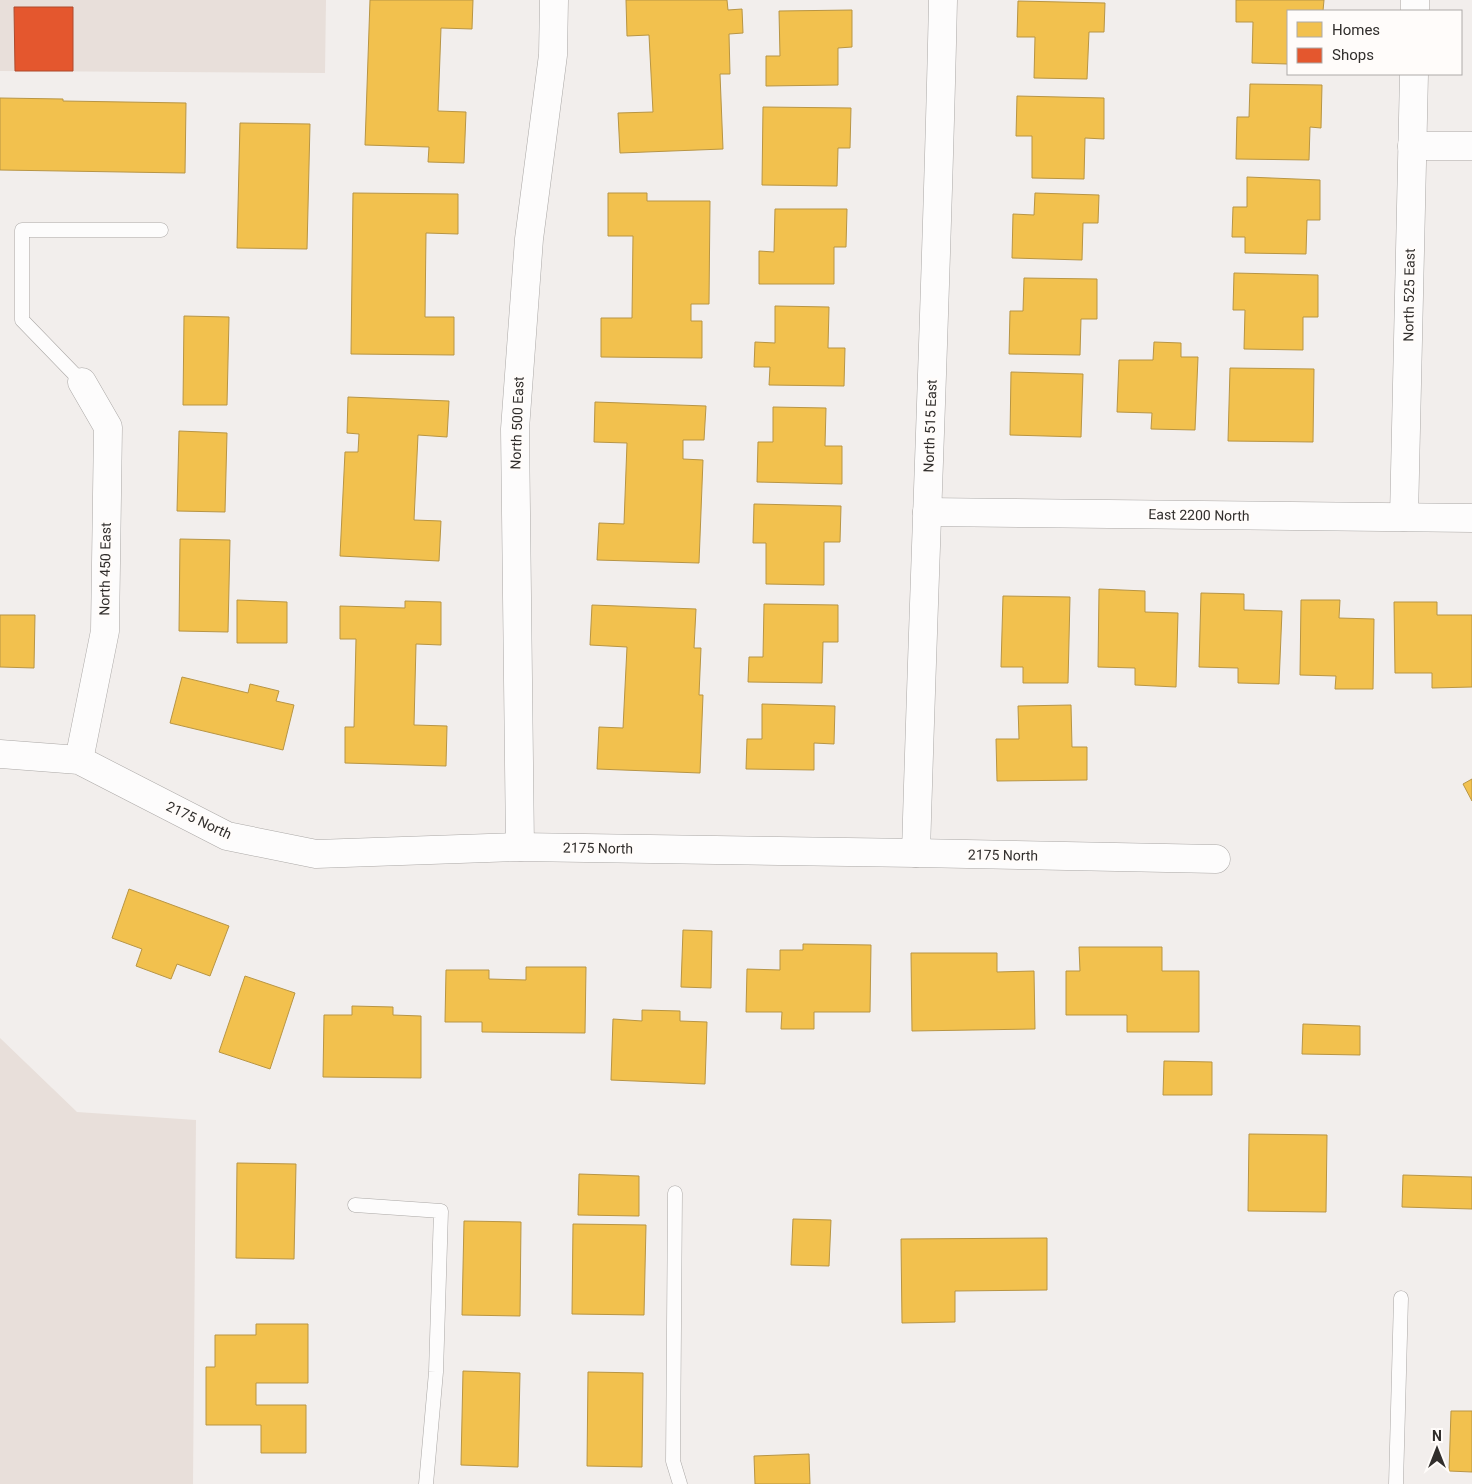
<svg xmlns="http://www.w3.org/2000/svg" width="1472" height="1484" font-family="Roboto,sans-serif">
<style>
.built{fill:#e8dfda}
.homes{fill:#f2c14e;stroke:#b89544}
.shops{fill:#e4572e;stroke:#ae4b2d}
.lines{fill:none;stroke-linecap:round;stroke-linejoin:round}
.lane-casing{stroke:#aba8a6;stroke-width:15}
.street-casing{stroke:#aba8a6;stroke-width:29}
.lane{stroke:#fdfcfc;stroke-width:14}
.street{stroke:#fdfcfc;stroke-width:28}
.labels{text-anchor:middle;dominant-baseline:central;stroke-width:5;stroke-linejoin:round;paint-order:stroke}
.street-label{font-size:14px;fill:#312e2c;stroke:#fffcfa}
</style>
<rect width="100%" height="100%" fill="#f2eeec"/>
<g class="built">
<path d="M0,0H326L325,73L0,71Z"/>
<path d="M0,1038L77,1112L196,1120L193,1484H0Z"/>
</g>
<g class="homes">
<path d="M370,0H473L472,29L441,28L438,111L466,112L464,163L428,162L429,147L365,145Z"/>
<path d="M626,0H727L728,10L742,9L743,33L729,34L730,74H720L723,149L620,153L618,113L653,112L649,35L627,36Z"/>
<path d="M1236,0H1324L1323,11H1288V64L1252,63L1253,22H1236Z"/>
<path d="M1018,1L1105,3L1104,32H1089L1087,79L1034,78L1035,37H1017Z"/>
<path d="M852,10V47L838,48V85L766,86V56H780L779,11Z"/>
<path d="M1250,84L1322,85L1321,128L1310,127L1309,160L1236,159L1237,117H1249Z"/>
<path d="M1017,96L1104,98V139L1085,138L1084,179L1032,178V136H1016Z"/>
<path d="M0,98L63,99V101L186,103L185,173L0,170Z"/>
<path d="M763,107L851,108L850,148H838L837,186L762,185Z"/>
<path d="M240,123L310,124L307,249L237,248Z"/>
<path d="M1247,177L1320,180V220H1307L1306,254L1245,253V237H1232L1233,207H1247Z"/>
<path d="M353,193L458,194V234L426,233L425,317H454V355L351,354Z"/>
<path d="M608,193H647V201H710L709,304H691V321H702V358L601,357V318H632L633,236H608Z"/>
<path d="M1035,193L1099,195L1098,223H1083L1082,260L1012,258L1013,214L1034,215Z"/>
<path d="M775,209H847L846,247H834V284H759V251L774,252Z"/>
<path d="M1234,273L1318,275V317H1303V350L1244,349L1245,310H1233Z"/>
<path d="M1024,278L1097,279V319H1081L1080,355L1009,354L1010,311H1023Z"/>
<path d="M775,306L829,307L828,348H845L844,386L769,385L770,367H754L755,342L775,343Z"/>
<path d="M184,316L229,317L227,405H183Z"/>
<path d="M1154,342L1181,343V357H1198L1195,430L1151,429L1152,413L1117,412L1119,360H1153Z"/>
<path d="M1230,368L1314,369L1313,442L1228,441Z"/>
<path d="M1011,372L1083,374L1081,437L1010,435Z"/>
<path d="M348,397L449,401L447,437L418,435L414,520L441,521L439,561L340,556L345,452H358L359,434L347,433Z"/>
<path d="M595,402L706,406L704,440H683V459L703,460L699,563L597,560L599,523L624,524L627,443L594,442Z"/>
<path d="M773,407L826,408L825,446H842V484L757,482L758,442H773Z"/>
<path d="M179,431L227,433L225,512L177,511Z"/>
<path d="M754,504L841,506L840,542H824V585L766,584V543H753Z"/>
<path d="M180,539L230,540L228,632L179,631Z"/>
<path d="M1099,589L1145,591V612L1178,613L1176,687L1135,685V668L1098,667Z"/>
<path d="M1201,593L1244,594V610L1282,611L1279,684L1238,683V668L1199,667Z"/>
<path d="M1003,596L1070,597L1068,683H1023V667H1001Z"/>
<path d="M237,600L287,602V643H237Z"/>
<path d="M1301,600H1340L1339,618L1374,619L1373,689H1335L1336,676L1300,675Z"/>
<path d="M405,601L441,602V645L416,644L414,725L447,726L446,766L345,763V727H354L356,639H340V606L405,608Z"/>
<path d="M1394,602H1437V615H1472V687L1432,688V673H1395Z"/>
<path d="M764,604L838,605V642H823L822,683L748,682L749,657H763Z"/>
<path d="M592,605L696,609L694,648H701L699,695H703L700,773L597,769L599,727L623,728L627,647L590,645Z"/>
<path d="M0,615H35L34,668L0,667Z"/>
<path d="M182,677L248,693L250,684L279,691L276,701L294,705L283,750L170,723Z"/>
<path d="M762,704L835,706L834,744L814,743V770L746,769L747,739H762Z"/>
<path d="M1071,705L1072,747H1087V780L997,781L996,739H1019L1018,706Z"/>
<path d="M1472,779V801L1463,784Z"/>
<path d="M129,889L229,926L210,976L177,964L171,979L136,966L142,949L112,938Z"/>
<path d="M683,930L712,931L711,988L681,987Z"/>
<path d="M803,944L871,945L870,1012H814V1029H781L782,1012H746L747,969L780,970V950H803Z"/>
<path d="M1079,947H1162V971H1199V1032H1127V1015H1066V971H1080Z"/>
<path d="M911,953H997V972L1034,971L1035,1029L912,1031Z"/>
<path d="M526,967H586L585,1033L482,1032V1022H445L446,970H489V979L526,980Z"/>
<path d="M245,976L295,993L270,1069L219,1052Z"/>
<path d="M352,1006L393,1007V1015L421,1016V1078L323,1077L324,1015H352Z"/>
<path d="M642,1010L680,1011V1021L707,1022L705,1084L611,1080L613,1019L642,1021Z"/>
<path d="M1303,1024L1360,1026V1055L1302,1054Z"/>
<path d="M1164,1061L1212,1062V1095H1163Z"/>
<path d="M1249,1134L1327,1135L1326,1212L1248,1211Z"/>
<path d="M237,1163L296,1164L294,1259L236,1258Z"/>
<path d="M579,1174L639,1176V1216L578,1215Z"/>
<path d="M1403,1175L1472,1177V1209L1402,1207Z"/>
<path d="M793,1219L831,1220L829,1266L791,1265Z"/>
<path d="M464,1221L521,1222L520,1316L462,1315Z"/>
<path d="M573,1224L646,1225L644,1315L572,1314Z"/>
<path d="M1047,1238V1290L955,1291V1322L902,1323L901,1239Z"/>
<path d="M256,1324H308V1383H256V1405H306V1453H261V1425H206V1367H215V1335H256Z"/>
<path d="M463,1371L520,1373L518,1467L461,1465Z"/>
<path d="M588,1372L643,1373L642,1467L587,1466Z"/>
<path d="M1451,1411H1472V1472L1449,1471Z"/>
<path d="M809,1454L810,1484H755L754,1456Z"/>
</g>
<path class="shops" d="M14,7H73V71H15Z"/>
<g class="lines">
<g class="lane-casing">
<g id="lane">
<path d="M82,382L22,320V230H161"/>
<path d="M675,1193L673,1461L680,1484"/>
<path d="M355,1205L441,1211L436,1372L426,1484"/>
<path d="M1396,1484L1401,1298"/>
</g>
</g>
<g class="street-casing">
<g id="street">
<path d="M1415,11V0"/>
<path d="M1412,146H1472"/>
<path d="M927,512L1472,518"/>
<path d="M1404,517L1414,74"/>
<path d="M0,754L79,760L227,836L316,854L520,847L916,853L1216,859"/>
<path d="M79,760L105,631L108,427L82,382"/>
<path d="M520,847L515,429L529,239L553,55L554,0"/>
<path d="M916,853C924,568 937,284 943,0"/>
</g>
</g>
<use href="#lane" class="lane"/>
<use href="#street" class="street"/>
</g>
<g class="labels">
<g class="street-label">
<text transform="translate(1409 295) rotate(-89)">North 525 East</text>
<text transform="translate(517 423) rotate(-88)">North 500 East</text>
<text transform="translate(930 426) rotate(-88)">North 515 East</text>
<text transform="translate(1199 515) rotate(1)">East 2200 North</text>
<text transform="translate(105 569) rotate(-89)">North 450 East</text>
<text transform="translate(199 820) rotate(25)">2175 North</text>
<text transform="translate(598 848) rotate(1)">2175 North</text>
<text transform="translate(1003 855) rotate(1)">2175 North</text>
</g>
</g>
<rect x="1287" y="10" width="175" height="65" fill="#fffcfa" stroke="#adaaa8"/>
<rect x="1297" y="22" width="25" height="15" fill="#f2c14e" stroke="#adaaa8"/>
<text x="1332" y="35" font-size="15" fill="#312e2c">Homes</text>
<rect x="1297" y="48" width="25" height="15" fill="#e4572e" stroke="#adaaa8"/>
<text x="1332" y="60" font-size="15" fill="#312e2c">Shops</text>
<g transform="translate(1437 1449)" stroke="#fffcfa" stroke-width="4" paint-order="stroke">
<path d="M0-4L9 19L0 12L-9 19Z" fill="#312e2c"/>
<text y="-8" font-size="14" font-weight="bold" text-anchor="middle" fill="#312e2c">N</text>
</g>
</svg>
